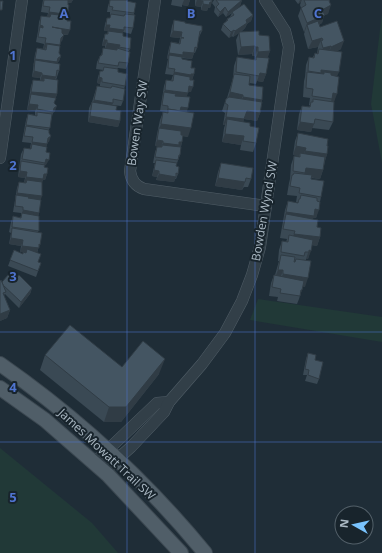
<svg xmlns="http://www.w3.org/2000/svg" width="382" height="553" font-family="'Open Sans',sans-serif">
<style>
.green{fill:#213937}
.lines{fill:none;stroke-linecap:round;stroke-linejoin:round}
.minor-casing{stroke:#505d66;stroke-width:12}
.major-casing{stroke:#3c4851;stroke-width:16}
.minor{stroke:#323f48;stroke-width:11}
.major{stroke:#505e68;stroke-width:14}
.wall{fill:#3a4954}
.shaded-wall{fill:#303c45}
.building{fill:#445562;stroke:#303c45}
.grid{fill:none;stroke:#4f74d1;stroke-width:1;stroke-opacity:0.55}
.labels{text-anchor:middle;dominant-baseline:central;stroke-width:4;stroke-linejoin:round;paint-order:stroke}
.street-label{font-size:12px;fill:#acbac5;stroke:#18242c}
.grid-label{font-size:13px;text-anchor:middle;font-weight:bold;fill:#4f74d1;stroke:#18242c;stroke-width:4;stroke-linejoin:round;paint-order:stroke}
</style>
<rect width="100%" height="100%" fill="#1f2d37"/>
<g class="green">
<path d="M382,13V163L371,104Z"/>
<path d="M258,299L382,317V342L250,320Z"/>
<path d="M0,448L92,523L118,553H0Z"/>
</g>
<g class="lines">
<g class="minor-casing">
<g id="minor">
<path d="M155,0L130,171C131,180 135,186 144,189L266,206"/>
<path d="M0,158L22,0"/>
<path d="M94,463L157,403L169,402"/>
<path d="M104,471L131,447L164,412L169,402L202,364L225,333L242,301L252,275L260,247L289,47L285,31L265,0"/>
</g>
</g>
<g class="major-casing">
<g id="major">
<path d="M0,364C76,417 146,481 205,553"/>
<path d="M0,388L45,420L108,475L181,553"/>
</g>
</g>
<use href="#minor" class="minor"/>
<use href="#major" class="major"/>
</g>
<g class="wall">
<path d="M43,0H73L71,3H68L67,21L68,35H63L62,41L60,42L59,53L61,56L59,61L57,63L59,71L56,80L57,94L54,103L55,111L53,113L52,116L49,130V142H48L46,147V165H45L44,167L47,174L45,180H43L42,182L39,213L38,216V250L37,253L38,262L41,263L36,277L8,266L14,250L23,254V252H20L21,246L9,244L11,233L9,232L11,222L13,216L20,218L21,216V213L13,212L17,188L19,182L25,183L24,182L25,178L18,177L21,154L24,148L30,149L31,148H30L31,143L22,142L26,120L28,114L35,115V111L27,110L31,86L33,80L40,81V78L32,77L35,54L37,48L45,49H43L44,44L36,42L38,31L39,22L41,16L47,17L48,13L41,12Z"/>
<path d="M110,0H127V1L134,13V15L133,28L131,34L123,32V36L130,49L129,51L128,63L126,69L118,68L117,69L118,72L125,86L124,89L123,101L121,106L112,105L116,110L120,121L118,127L88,122L89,108L92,102L97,86H100V84L97,83L98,77L100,71H102L103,70L96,69L97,62L100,56H101L103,48L105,49V46H102L103,40L105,34H107L108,31H104L105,24L107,18H110L111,15H110V12H107L108,6Z"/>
<path d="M172,0H190L188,6L182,5V7L171,5Z"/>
<path d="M195,0H212L210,8H208L207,11L201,10V7L195,6Z"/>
<path d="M214,0H242L240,6L235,10L253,15L251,21L247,24L245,28L241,32L259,35L270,51L267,58L266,74L263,82L257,81L256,84L249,83V85L262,100L260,113L257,121L244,119L243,122L250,126L256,143L253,152L240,150L241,145L222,142L224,128L225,125H223L225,113L222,111L226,99L227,98L233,78L234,66L237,57L255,60V56H252V54L238,55L236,40L239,33L233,37L232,36L229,38L221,30L223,24L226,22L227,19L230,17L232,13L226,17L223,13L218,17L214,12L215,7L212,3Z"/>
<path d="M295,0H330L328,14L324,15L322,23L320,24V27L341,49L337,51V76L334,102L333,122L329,130L312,128L311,132L297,130L299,114L302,106L309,107L310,105H309L310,98L303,97L304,81L305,77L306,65L309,57H313L315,53L317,54L318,47L308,49L304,34L305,31L304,32L298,16L301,8L300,5L301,2L298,4Z"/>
<path d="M174,20L185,23L202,31L199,37L197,48L195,53H194L192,59L182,58V59L191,68L194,74L192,80L191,92H188L186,97L188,137L183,136L182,142L181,147L180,155L176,166L178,174L176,179H175L174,182L156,180L157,177L152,176L155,163H153L155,152L157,147H161L155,146L157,134L160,120L163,112H166L160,111L164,86L166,80L171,81L173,75L165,74L168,59L167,58L169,48L171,42L179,43L180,38L170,37L172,26Z"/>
<path d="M298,133L327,146V154L325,161L323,170L320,179L311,178V179L321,197L320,202L316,218H313V219L317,227L320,237L317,246L312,245L308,259H306V261L305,287L303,286L299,299L297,304L277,301L278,297L269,296L271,283L274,275H275L279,261H278L279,250L282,241L286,242L287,239L280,238L285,210L288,201L297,203L298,202H296L297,196L287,195L289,183L290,179L291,165L294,156L299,157V156L293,155L295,141Z"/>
<path d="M221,163L251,179L248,187H244L242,190L215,186L218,172Z"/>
<path d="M0,281L2,282L14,281L32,288L30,294L19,308L5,294L4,295L10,310L7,318L0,321Z"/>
<path d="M308,353L315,360L319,379L317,384L305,381L307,375H303L306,359Z"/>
<path d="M45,355L122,367L159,374L121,422H104L40,370Z"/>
</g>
<g class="shaded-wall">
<path d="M49,0H73L71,3Z"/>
<path d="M184,0H190L188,6L182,5Z"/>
<path d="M197,0L203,1L201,7L195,6Z"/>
<path d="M242,0L240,6L226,17L228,12Z"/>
<path d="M300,0H302L301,2L298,4Z"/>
<path d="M330,0L328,7L331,5L328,14L324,15L322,23L308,30L307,25L305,31L304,32L307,23L322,10Z"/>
<path d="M210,2H212L210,8H208L207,11L201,10L203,4Z"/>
<path d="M225,7L223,13L218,17L220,12Z"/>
<path d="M65,11L68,12L66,18L51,14L49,18L47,17L49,12Z"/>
<path d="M253,15L251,21L247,24L245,28L239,33V32V33L233,37L235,31L246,20Z"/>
<path d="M40,25L43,26L41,31L40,27L38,31Z"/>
<path d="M106,25H110L108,31H104Z"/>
<path d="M52,27L70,30L68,35L50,33Z"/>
<path d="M109,28L124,30L122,36L108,32Z"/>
<path d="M234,30L232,36L229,38L231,32Z"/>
<path d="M173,31L182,32L180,38L170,37Z"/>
<path d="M64,35L62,41L59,43L61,38Z"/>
<path d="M322,38L318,47L308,49L312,41Z"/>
<path d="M104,40H107L105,46H102Z"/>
<path d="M344,41L341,49L328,56L331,47Z"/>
<path d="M45,43L60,45L58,51L47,44L45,49H43Z"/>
<path d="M107,43L120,45L118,51L117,48L116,51L105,49Z"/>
<path d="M255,46L252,54L238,55L241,47Z"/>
<path d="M331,46L328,54L320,57L323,48Z"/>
<path d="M255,47H258L255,56H252Z"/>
<path d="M270,51L267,60L256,59L258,52Z"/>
<path d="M183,52L194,53L192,59L169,55L168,59L167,58L169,53Z"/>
<path d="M61,56L59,61L57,63L35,60L34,65H33L35,59L58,58Z"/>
<path d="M321,70L339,72L335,81L324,72L322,79L319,78Z"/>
<path d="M34,71L42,73L40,78L32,77Z"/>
<path d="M174,72L191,74H194L192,80L173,75Z"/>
<path d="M260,73L266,74L263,82L257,81Z"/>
<path d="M42,75L56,77L54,83L44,78L43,82L40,81Z"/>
<path d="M99,77L102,78L100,84L97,83Z"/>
<path d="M189,86L193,87L191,92H187Z"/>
<path d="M165,90L188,93L186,99L164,96V92L162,96Z"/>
<path d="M31,92L57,94L55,100L31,94L29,97Z"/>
<path d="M230,92L243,95L240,103L227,101Z"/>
<path d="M333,93L337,94L334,102H331Z"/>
<path d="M243,97L262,100L259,108L240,105Z"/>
<path d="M94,100L113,103L110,109L91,106Z"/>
<path d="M29,104L38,105L35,111L27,110Z"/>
<path d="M57,106L55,111L53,113L54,108Z"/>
<path d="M181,107L188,108L186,114L180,113Z"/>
<path d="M247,111L260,113L257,121L244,119L241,128L227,119L225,125H223L226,117Z"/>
<path d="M90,116L120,121L118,127L88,122Z"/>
<path d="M300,122L314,124L311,132L297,130Z"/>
<path d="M161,124L191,128L188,137L158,132L159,128L158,132Z"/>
<path d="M225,134L244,136L241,145L222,142Z"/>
<path d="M51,136L49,142L46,143L48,138Z"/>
<path d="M157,140L163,141L161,147L155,146Z"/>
<path d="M32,142L47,144L45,150L32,144L31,148H30Z"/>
<path d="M179,142H182L180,148L162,145L161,148L163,143Z"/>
<path d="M296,146L306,148L303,156L300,153L299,156L293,155Z"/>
<path d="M305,151L327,154L324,163L302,159Z"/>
<path d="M46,159L49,160L46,165H44Z"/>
<path d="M306,168L323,170L320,179L304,176Z"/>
<path d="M154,170L159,171L157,177L152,176Z"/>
<path d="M20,171L27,172L25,178L18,177Z"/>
<path d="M44,174H47L45,180H43L41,185L27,180L25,183L24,182L26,177Z"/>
<path d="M159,174L176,177L174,182L156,180Z"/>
<path d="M218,178L245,182L242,190L215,186Z"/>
<path d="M17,193L42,196L40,202L16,195L15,198Z"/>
<path d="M315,209L319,210L316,218H313L311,225L286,214L283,221L286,212Z"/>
<path d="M23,210L39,213L37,219L22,213Z"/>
<path d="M294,234L320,237L317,246L291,242Z"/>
<path d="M11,238L23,240L21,246L9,244Z"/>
<path d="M39,244L40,245L36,254L20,252L22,246Z"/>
<path d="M309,250L311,251L308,259H306Z"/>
<path d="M278,270H283L280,279L275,278Z"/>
<path d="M283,274L308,278L305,287L279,283Z"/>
<path d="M32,288L30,294L19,308L21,302Z"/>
<path d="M301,290H302L299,299Z"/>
<path d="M10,310L7,318L0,321V314Z"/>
<path d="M165,359L159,374L121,422H104L109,407Z"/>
</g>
<g class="building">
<path d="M44,0H68V5H69L68,12L65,11L64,14L49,12L50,7L43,6Z"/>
<path d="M110,0H127V1L136,3L134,13L112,10L113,7L109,6Z"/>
<path d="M197,0H212V2H210L209,5L203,4V1Z"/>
<path d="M216,0H242L228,12L225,7L220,12L216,7L219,4Z"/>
<path d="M304,0H330L329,1L331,5L322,10L325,15L307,23L301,8L306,5Z"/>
<path d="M0,1H3L2,10H0Z"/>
<path d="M244,4L253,15L246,20L247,23L235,31L234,30L231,32L223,24L228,20L227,19L234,15L232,12Z"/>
<path d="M51,14L67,16V21H71L70,30L52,27L62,29V33L64,35L61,38L60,45L45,43L46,38L38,37L40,27L43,28V26L40,25L41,16L50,17Z"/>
<path d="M111,14L124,16L125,14L135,15L133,28L124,27V30L109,28L110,25H106L107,18H110Z"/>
<path d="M174,20L185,22V23L202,26V31H200L197,48L195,47L194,53L183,52V55L169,53L171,42L180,44L181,38H184L181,37L182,32L173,31Z"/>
<path d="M318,21L320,27L337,21L344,41L331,47V46L323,48L321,41L323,40L322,38L312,41L307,25Z"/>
<path d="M108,31L123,33V36L131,38L130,49L119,47L120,45L107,43V40H104L105,34H108Z"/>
<path d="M257,31H259V35L269,36L270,51L258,52V47H255V46L241,47L239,32Z"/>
<path d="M47,44L60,46L59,53L61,56L58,58L57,62L35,59L37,48L46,50Z"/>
<path d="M103,48L117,50V48L130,52L128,63L119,62L118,66L98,63L100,56L102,55Z"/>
<path d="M319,49L342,52L339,72L321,70V73L308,71L309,57L314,58L315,53L318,54Z"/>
<path d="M169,55L182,57V59L192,61L191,68H195L194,74H191V75L174,72L175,69L168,68Z"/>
<path d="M237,57L256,60V57L269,58L266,74L260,73L259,76L236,72Z"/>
<path d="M35,60L60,64L59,71L57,70L56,77L42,75V73L34,71Z"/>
<path d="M104,67L118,69V72L127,74L125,86L102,82V78L99,77L100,71H103Z"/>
<path d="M307,72L324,74V72L331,73V75L339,77L337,94L333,93L332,99L312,96L313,89L306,88Z"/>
<path d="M174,74L190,77V80H194L193,87L189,86L188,93L165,90L166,80L173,81Z"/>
<path d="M234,74L250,76L249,85L263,87L262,100L243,97V95L230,92Z"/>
<path d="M44,78L58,80L57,94L31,92L33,80L44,81Z"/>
<path d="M97,86L111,88L112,86L125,89L123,101L113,99V103L94,100Z"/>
<path d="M164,92L176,94L175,96L190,97L188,108L181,107L180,111L168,109V110V106L162,105Z"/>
<path d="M31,94L56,98L54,103L57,106L54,108L53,112L37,109L38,105L29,104Z"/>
<path d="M229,97L262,102L260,113L247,111L244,119L226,117L228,105L225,103L226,99Z"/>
<path d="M313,99L334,102L333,122L315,119L314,124L300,122L302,106L310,107L311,102H313Z"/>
<path d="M92,102L117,106L116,110L121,111L120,121L90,116Z"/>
<path d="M168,109L194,113L191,128L161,124L163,112L168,113Z"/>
<path d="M37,112L52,114L50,128L26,125L28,114L37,116Z"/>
<path d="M227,119L250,123V126L259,128L256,143L243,141L244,136L225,134Z"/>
<path d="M26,126L49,130V133L51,136L48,138L47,144L32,142L33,137L24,136Z"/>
<path d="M159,128L181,131V135H183L182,142H179V145L163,143V141L157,140Z"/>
<path d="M298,133L328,139L327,146H328L327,154L305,151L306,148L296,146Z"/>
<path d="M32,144L47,147L46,152L50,153L49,160L46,159L45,163L22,159L24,148L31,149Z"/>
<path d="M162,145L181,147L180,155H179L178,160L155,157L157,147H162Z"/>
<path d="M300,153L325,157L323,170L306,168L305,173L293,171L294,156L300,157Z"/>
<path d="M156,160L177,163L176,166L179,167L178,174L176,173V177L159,174V171L154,170Z"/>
<path d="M21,161L45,165L44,167L48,168L47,174H44L43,179L26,177L27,172L20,171Z"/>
<path d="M221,163L253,168L251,179L246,178L245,182L218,178Z"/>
<path d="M294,173L312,175L311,179L324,181L321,197L299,193L300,188L290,186L292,175H293Z"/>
<path d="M27,180L42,182V196L17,193L19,182L26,183Z"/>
<path d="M16,195L29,197L28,198L41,200L39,213L23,210V207L15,206Z"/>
<path d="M301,195L317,198V201L320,202L319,210L315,209L314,216L286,212L288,201L298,203L299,199H300Z"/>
<path d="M22,213L39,216V231L12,227L13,216L21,218Z"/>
<path d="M286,214L318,220L317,227L321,228L320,237L294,234L295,231L283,229Z"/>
<path d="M12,228L42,233L40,245L39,244V248L22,246L23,240L11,238Z"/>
<path d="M289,235L313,240L311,251L309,250V252H305L304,256L281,252L282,241L288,242Z"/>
<path d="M27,249L41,254L38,262L41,263L38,271L10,260L14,250L23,254V252L26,253Z"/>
<path d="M281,255L295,257L294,262H295L296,259L311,261L308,278L283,274V270H278Z"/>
<path d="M8,275L14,281L19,275L32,288L21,302L3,285L2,282Z"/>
<path d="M274,275L304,281L302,290H301L300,296L280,293L281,289L272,287Z"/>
<path d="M1,280L6,292L3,293L10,310L0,314V281Z"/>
<path d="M70,325L122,367L143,341L165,359L126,407H109L45,355Z"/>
<path d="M308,353L316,355L315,360L323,362L319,379L308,375L309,370L305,369Z"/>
</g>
<path class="grid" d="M127,0V553M255,0V553M0,111H382M0,221H382M0,332H382M0,442H382"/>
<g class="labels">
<g class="street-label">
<text transform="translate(137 123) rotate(-82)">Bowen Way SW</text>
<text transform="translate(264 211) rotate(-80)">Bowden Wynd SW</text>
<text transform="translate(107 454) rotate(43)">James Mowatt Trail SW</text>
</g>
</g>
<g class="grid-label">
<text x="64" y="18">A</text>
<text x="191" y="18">B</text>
<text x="318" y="18">C</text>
<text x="13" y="60">1</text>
<text x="13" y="170">2</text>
<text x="13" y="281">3</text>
<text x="13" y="392">4</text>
<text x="13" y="502">5</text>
</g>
<g transform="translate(354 525) rotate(278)"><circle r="19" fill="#18242c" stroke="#536069"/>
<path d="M0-3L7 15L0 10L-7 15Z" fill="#79c3fd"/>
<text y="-6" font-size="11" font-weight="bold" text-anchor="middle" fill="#acbac5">N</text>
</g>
</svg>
